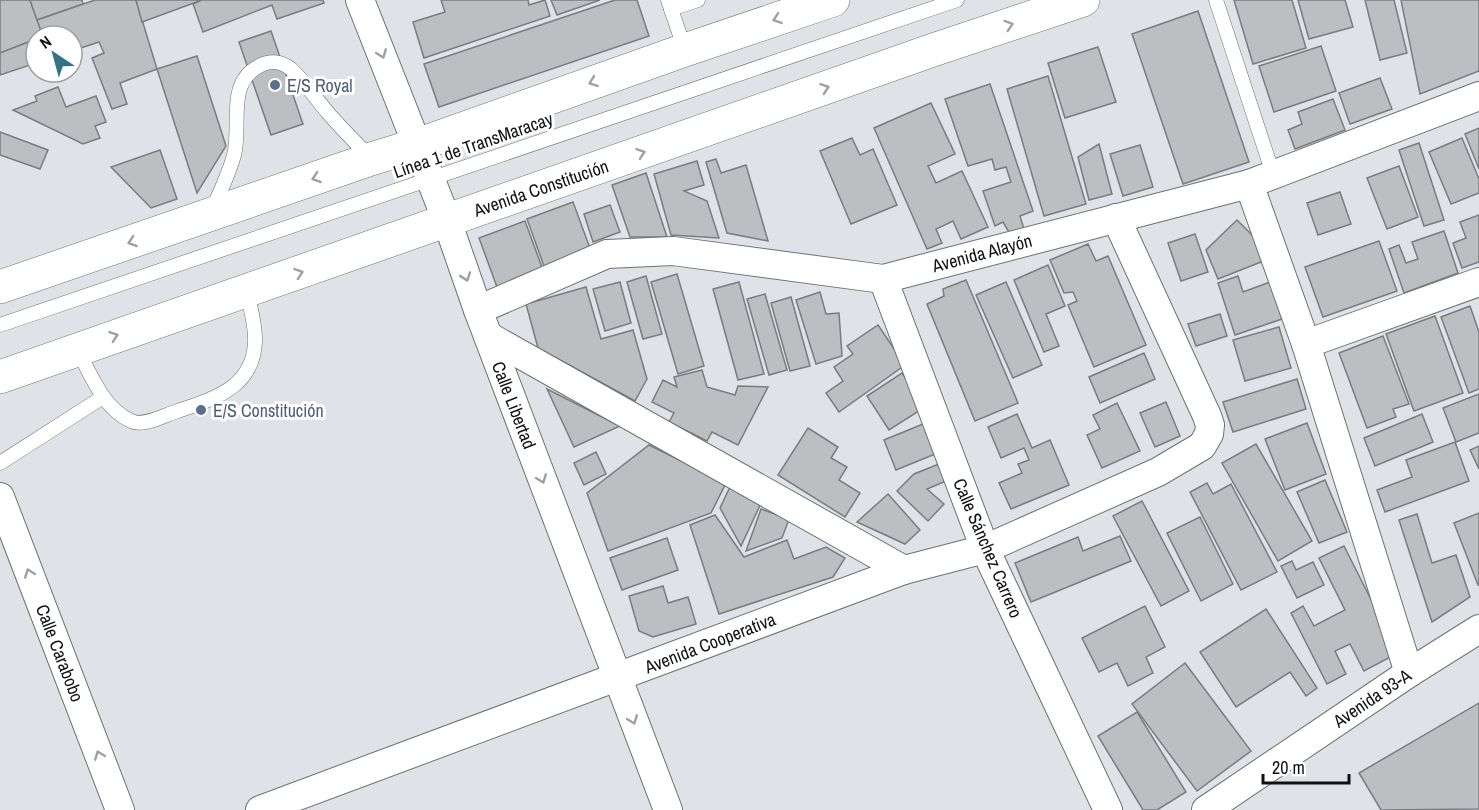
<svg xmlns="http://www.w3.org/2000/svg" width="1479" height="810" font-family="'Archivo Narrow',sans-serif">
<style>
.building{fill:#bcbec2;stroke:#7a7c80;stroke-width:1.5}
.lines{fill:none;stroke-linecap:round;stroke-linejoin:round}
.lane-casing{stroke:#6e7174;stroke-width:15}
.street-casing{stroke:#6e7174;stroke-width:30}
.secondary-casing{stroke:#6e7174;stroke-width:34}
.lane{stroke:#fff;stroke-width:14}
.street{stroke:#fff;stroke-width:28}
.secondary{stroke:#fff;stroke-width:33}
.oneway{stroke:#9fa0a0}
.service-dot{fill:#5c6f8a;stroke:#fff;stroke-width:2}
.labels{text-anchor:middle;dominant-baseline:central;stroke-width:6;stroke-linejoin:round;paint-order:stroke}
.service-label{font-size:18px;fill:#4e5e75;stroke:#fff;text-anchor:start}
.street-label{font-size:18px;fill:#101112;stroke:#fff}
</style>
<rect width="100%" height="100%" fill="#dfe2e6"/>
<g class="building">
<path d="M0,0H30L43,36H36V39L0,53Z"/>
<path d="M30,0H82L83,4L37,20Z"/>
<path d="M95,0H136L157,69L120,83L127,104L112,109L92,58L104,53L99,42L72,51V36H43L37,20Z"/>
<path d="M136,0H202L142,22Z"/>
<path d="M202,0H323L324,3L277,19L272,5L203,32L193,4Z"/>
<path d="M441,0H528L529,5L545,0L550,16L424,58L413,22L445,12Z"/>
<path d="M551,0H600L557,15Z"/>
<path d="M615,0H637L649,36L439,107L424,64Z"/>
<path d="M1234,0H1292L1306,48L1253,64Z"/>
<path d="M1298,0H1345L1353,27L1309,39Z"/>
<path d="M1365,0H1394L1407,53L1380,60Z"/>
<path d="M1401,0H1479V71L1420,94Z"/>
<path d="M1198,11L1249,162L1183,184L1132,34Z"/>
<path d="M271,31L303,124L271,135L239,42Z"/>
<path d="M36,39V63L0,75V53Z"/>
<path d="M1321,46L1336,91L1274,112L1259,66Z"/>
<path d="M1098,47L1116,102L1065,118L1048,63Z"/>
<path d="M197,56L226,146L197,193L157,69Z"/>
<path d="M1048,76L1086,204L1044,216L1007,89Z"/>
<path d="M1380,78L1392,109L1350,124L1339,93Z"/>
<path d="M990,84L1033,211L1020,216L1024,229L1010,234L1003,222L995,226L983,191L1011,182L1006,167L995,170L992,159L968,166L945,99Z"/>
<path d="M58,87L66,107L96,96L106,122L95,126L100,138L83,144L13,110L37,101L35,96Z"/>
<path d="M1333,99L1345,130L1295,149L1288,130L1302,124L1298,112Z"/>
<path d="M931,103L955,154L928,166L936,183L962,171L988,227L961,239L953,221L936,229L942,243L927,249L874,128Z"/>
<path d="M1479,128V169L1465,134Z"/>
<path d="M0,132L48,150L40,169L0,155Z"/>
<path d="M852,138L860,155L873,149L897,205L851,224L820,151Z"/>
<path d="M1462,138L1479,179V193L1451,204L1429,152Z"/>
<path d="M1419,143L1444,220L1424,226L1399,150Z"/>
<path d="M1099,144L1112,194L1089,200L1078,157Z"/>
<path d="M1140,145L1153,187L1123,196L1110,154Z"/>
<path d="M160,150L177,199L151,208L111,167Z"/>
<path d="M716,159L721,173L746,165L768,241L727,233L706,162Z"/>
<path d="M697,161L704,185L684,191L707,201L719,238L671,235L654,174Z"/>
<path d="M1399,166L1418,217L1387,229L1367,178Z"/>
<path d="M646,173L667,237H630L612,185Z"/>
<path d="M1340,192L1351,224L1318,235L1307,203Z"/>
<path d="M573,202L591,251L545,269L527,219Z"/>
<path d="M610,205L620,232L593,242L584,214Z"/>
<path d="M1479,215V262L1462,268L1453,243L1466,238L1460,222Z"/>
<path d="M1237,220L1259,242L1266,260L1218,279L1206,250Z"/>
<path d="M525,221L543,270L497,287L479,238Z"/>
<path d="M1444,231L1458,273L1404,293L1389,249L1399,245L1406,263L1418,259L1412,242Z"/>
<path d="M1195,234L1208,272L1181,281L1168,243Z"/>
<path d="M1379,241L1397,291L1323,317L1305,267Z"/>
<path d="M1088,244L1096,261L1108,256L1146,345L1094,367L1068,305L1077,301L1073,292L1064,293L1050,260Z"/>
<path d="M1048,265L1065,306L1046,314L1059,346L1044,352L1014,280Z"/>
<path d="M677,274L704,366L678,374L651,282Z"/>
<path d="M646,276L662,334L643,339L627,282Z"/>
<path d="M1238,276L1243,292L1270,282L1282,319L1235,335L1218,283Z"/>
<path d="M966,280L1018,403L975,421L927,304L944,296L943,289Z"/>
<path d="M620,282L631,323L605,331L593,289Z"/>
<path d="M739,282L764,374L738,380L713,289Z"/>
<path d="M1006,282L1042,365L1013,378L976,295Z"/>
<path d="M586,287L601,339L633,330L647,379L635,401L538,348L526,304Z"/>
<path d="M820,292L826,314L839,313L842,356L816,364L796,300Z"/>
<path d="M765,294L787,370L769,375L747,299Z"/>
<path d="M791,297L810,366L790,371L771,303Z"/>
<path d="M1470,306L1479,332V389L1469,393L1441,317Z"/>
<path d="M1220,314L1227,336L1196,346L1188,324Z"/>
<path d="M1435,316L1463,393L1414,411L1386,334Z"/>
<path d="M878,325L905,365L839,412L826,393L843,381L834,367L853,354L847,346Z"/>
<path d="M1279,327L1291,368L1245,381L1233,340Z"/>
<path d="M1383,336L1409,404L1393,409L1396,417L1367,428L1339,353Z"/>
<path d="M1144,353L1155,379L1100,403L1089,377Z"/>
<path d="M702,370L707,387L735,395L738,386L768,387L738,445L712,432L707,441L669,422L674,413L652,402L663,380L677,387L674,377Z"/>
<path d="M902,373L925,407L889,430L867,396Z"/>
<path d="M1297,379L1306,409L1233,432L1223,402Z"/>
<path d="M547,389L620,426L574,447Z"/>
<path d="M1479,394V433L1456,442L1443,408Z"/>
<path d="M1166,402L1180,436L1155,447L1140,413Z"/>
<path d="M1117,403L1140,451L1102,468L1087,435L1100,429L1093,415Z"/>
<path d="M1017,414L1032,448L1050,440L1069,485L1011,509L999,483L1022,473L1018,464L1029,460L1024,448L1001,458L988,427Z"/>
<path d="M1422,414L1433,442L1375,466L1364,438Z"/>
<path d="M1307,423L1326,474L1285,490L1265,439Z"/>
<path d="M923,424L935,454L896,470L884,440Z"/>
<path d="M808,428L838,447L831,458L847,467L839,480L860,493L845,517L778,475Z"/>
<path d="M1455,442L1469,481L1385,512L1377,490L1412,477L1406,460Z"/>
<path d="M1256,444L1312,541L1278,561L1222,463Z"/>
<path d="M649,445L726,483L711,513L608,551L587,493Z"/>
<path d="M1479,446V469L1470,450Z"/>
<path d="M596,452L606,474L584,485L574,463Z"/>
<path d="M939,464L946,481L927,489L944,504L928,521L897,491L914,474Z"/>
<path d="M1325,480L1347,532L1319,543L1297,492Z"/>
<path d="M1207,483L1213,494L1231,484L1277,572L1241,590L1190,492Z"/>
<path d="M730,487L762,501L741,546L720,508Z"/>
<path d="M888,494L920,530L905,544L857,522Z"/>
<path d="M1142,501L1189,591L1161,606L1113,516Z"/>
<path d="M761,509L789,519L782,538L746,551Z"/>
<path d="M1479,513V585H1478L1454,523Z"/>
<path d="M1417,514L1432,563L1456,555L1470,597L1432,622L1399,520Z"/>
<path d="M715,515L744,557L787,540L794,559L826,547L845,558L833,577L719,614L690,525Z"/>
<path d="M1200,517L1233,584L1201,601L1167,533Z"/>
<path d="M1120,536L1131,561L1031,602L1015,563L1078,537L1083,551Z"/>
<path d="M667,538L678,570L622,590L610,558Z"/>
<path d="M1344,546L1398,653L1364,671L1350,644L1335,651L1346,674L1327,684L1291,613L1303,606L1314,626L1345,610L1319,558Z"/>
<path d="M1292,561L1296,570L1313,562L1324,585L1297,598L1281,566Z"/>
<path d="M663,586L668,603L688,597L696,624L653,637L639,631L629,596Z"/>
<path d="M1145,606L1165,647L1146,657L1153,673L1128,686L1117,663L1099,672L1082,638Z"/>
<path d="M1266,609L1317,688L1306,696L1290,672L1236,707L1200,652Z"/>
<path d="M1185,663L1251,751L1197,791L1132,704Z"/>
<path d="M1479,703V809L1381,810L1359,773Z"/>
<path d="M1137,712L1186,792L1157,810H1143L1098,736Z"/>
</g>
<g class="lines">
<g class="lane-casing">
<g id="lane">
<path d="M668,0L685,50"/>
<path d="M1216,0L1273,174"/>
<path d="M671,9L698,0"/>
<path d="M212,210C220,192 229,174 234,155C242,124 225,82 261,65C271,60 282,62 291,69C305,82 316,99 329,114C342,129 356,143 370,157"/>
<path d="M0,325L957,0"/>
<path d="M77,349C91,375 103,408 131,421C143,427 163,416 175,412C212,399 253,389 255,342C256,326 250,307 247,291"/>
<path d="M0,463L103,397"/>
</g>
</g>
<g class="street-casing">
<g id="street">
<path d="M360,0L447,221L478,310L668,810"/>
<path d="M1249,184L1306,344L1409,673"/>
<path d="M883,279L985,549L1108,810"/>
<path d="M478,310L607,254L673,251L883,279L1249,184L1479,96"/>
<path d="M488,336L904,570"/>
<path d="M1306,344L1479,282"/>
<path d="M0,497L120,810"/>
<path d="M260,810L904,570L985,549L1158,472L1202,446L1209,434L1210,425L1207,416L1116,218"/>
<path d="M1206,810L1409,673L1479,629"/>
</g>
</g>
<g class="secondary-casing">
<g id="secondary">
<path d="M0,287L371,159L417,145L685,50L833,0"/>
<path d="M0,377L936,49L1083,0"/>
</g>
</g>
<use href="#lane" class="lane"/>
<use href="#street" class="street"/>
<use href="#secondary" class="secondary"/>
</g>
<defs><path id="oneway-chevron" d="M-2-3.5L2.5 0L-2 3.5" fill="none" stroke-width="1.6" stroke-linecap="round" stroke-linejoin="round" transform="scale(1.5)"/></defs>
<g class="oneway">
<use href="#oneway-chevron" transform="translate(777 19) rotate(161)"/>
<use href="#oneway-chevron" transform="translate(1009 25) rotate(-18)"/>
<use href="#oneway-chevron" transform="translate(382 54) rotate(69)"/>
<use href="#oneway-chevron" transform="translate(593 82) rotate(160)"/>
<use href="#oneway-chevron" transform="translate(825 88) rotate(-19)"/>
<use href="#oneway-chevron" transform="translate(641 153) rotate(-19)"/>
<use href="#oneway-chevron" transform="translate(316 178) rotate(161)"/>
<use href="#oneway-chevron" transform="translate(132 242) rotate(161)"/>
<use href="#oneway-chevron" transform="translate(299 273) rotate(-19)"/>
<use href="#oneway-chevron" transform="translate(466 277) rotate(71)"/>
<use href="#oneway-chevron" transform="translate(114 336) rotate(-19)"/>
<use href="#oneway-chevron" transform="translate(542 479) rotate(69)"/>
<use href="#oneway-chevron" transform="translate(29 573) rotate(-111)"/>
<use href="#oneway-chevron" transform="translate(633 720) rotate(69)"/>
<use href="#oneway-chevron" transform="translate(99 755) rotate(-111)"/>
</g>
<g class="service-dot">
<circle cx="275" cy="85" r="6"/>
<circle cx="201" cy="410" r="6"/>
</g>
<g class="labels">
<g class="service-label">
<text x="287" y="85">E/S Royal</text>
<text x="213" y="410">E/S Constitución</text>
</g>
<g class="street-label">
<text transform="translate(473 145) rotate(-19)">Línea 1 de TransMaracay</text>
<text transform="translate(541 188) rotate(-19)">Avenida Constitución</text>
<text transform="translate(982 253) rotate(-15)">Avenida Alayón</text>
<text transform="translate(514 405) rotate(69)">Calle Libertad</text>
<text transform="translate(988 548) rotate(67)">Calle Sánchez Carrero</text>
<text transform="translate(710 643) rotate(-21)">Avenida Cooperativa</text>
<text transform="translate(60 653) rotate(69)">Calle Carabobo</text>
<text transform="translate(1372 698) rotate(-34)">Avenida 93-A</text>
</g>
</g>
<g transform="translate(54 54) rotate(324)"><circle r="28" fill="#ffffff" stroke="#9fa0a0" stroke-width="1.5"/>
<path d="M0-4.5L10 22L0 15L-10 22Z" fill="#337387"/>
<text y="-9" font-size="16" font-weight="bold" text-anchor="middle" fill="#101112">N</text>
</g>
<path d="M1263 774v9h86v-9" fill="none" stroke="#101112" stroke-width="3"/>
<text x="1272" y="774" font-size="18" fill="#101112" stroke="#ffffff" stroke-width="4.5" paint-order="stroke">20 m</text>
</svg>
